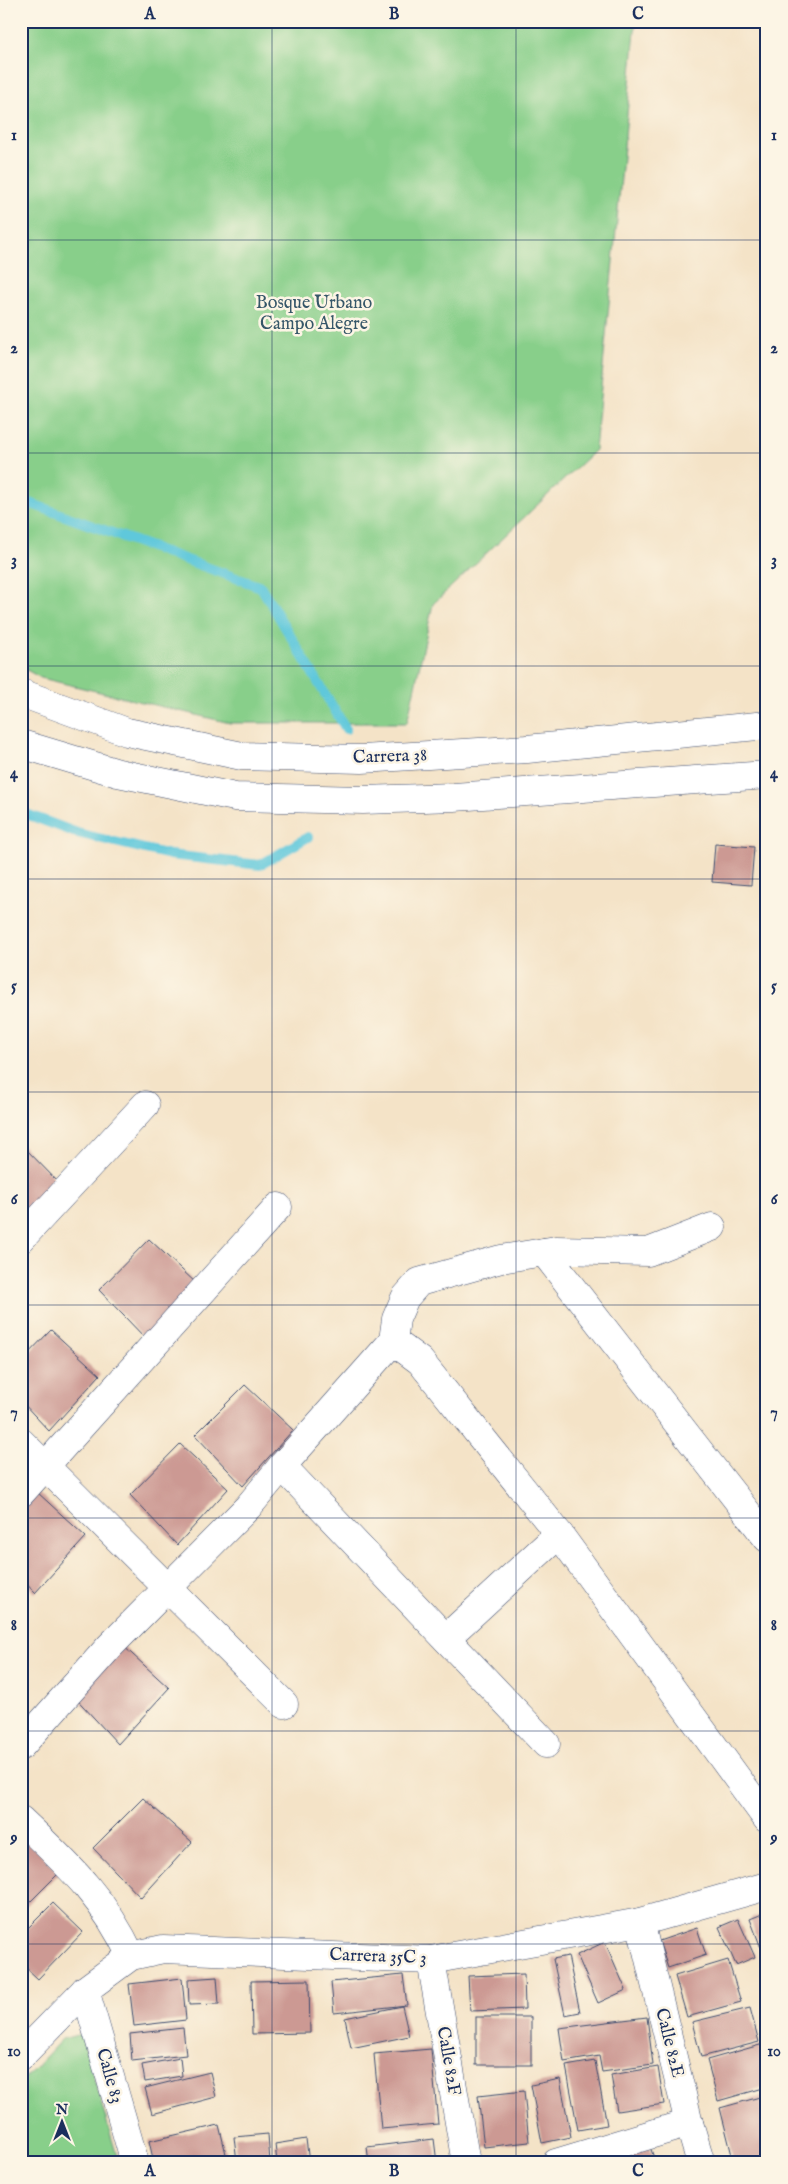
<svg xmlns="http://www.w3.org/2000/svg" width="788" height="2184" font-family="'IM FELL English',serif">
<style>
.green{fill:#88cf8a;stroke:#527f74}
.lines{fill:none;stroke-linecap:round;stroke-linejoin:round}
.stream{stroke:#5fc8db;stroke-width:10}
.building{fill:#cc9993}
.minor-casing{stroke:#3c4a6e;stroke-width:29}
.major-casing{stroke:#3c4a6e;stroke-width:29}
.minor{stroke:#fff;stroke-width:28}
.major{stroke:#fff;stroke-width:28}
.grid{fill:none;stroke:#1b2f5e;stroke-width:1;stroke-opacity:0.55}
.labels{text-anchor:middle;dominant-baseline:central;stroke-width:5;stroke-linejoin:round;paint-order:stroke}
.park-label{font-size:18px;fill:#365769;stroke:#fcf5e5}
.street-label{font-size:18px;fill:#1b2f5e;stroke:#fcf5e5}
.neatline{fill:none;stroke:#1b2f5e;stroke-width:2}
.grid-label{font-size:16px;text-anchor:middle;font-weight:bold;fill:#1b2f5e}
</style>
<rect width="100%" height="100%" fill="#fcf5e5"/>
<filter id="ink" filterUnits="userSpaceOnUse"><feTurbulence type="fractalNoise" baseFrequency=".02" numOctaves="2"/><feDisplacementMap in="SourceGraphic" scale="10" xChannelSelector="R" yChannelSelector="G"/><feConvolveMatrix kernelMatrix="1 2 1 2 8 2 1 2 1" color-interpolation-filters="sRGB"/></filter>
<filter id="wash" filterUnits="userSpaceOnUse"><feTurbulence type="fractalNoise" baseFrequency=".0096" numOctaves="4" result="noise"/><feDisplacementMap in="SourceGraphic" scale="20" xChannelSelector="R" yChannelSelector="G"/><feGaussianBlur stdDeviation="1.12" result="paint"/><feColorMatrix in="noise" values="0 0 0 0 0 0 0 0 0 0 0 0 0 0 0 0 0 1.4 0 .05"/><feComposite in="paint" operator="in"/></filter>
<g filter="url(#wash)">
<rect width="100%" height="100%" fill="#f4e3c7"/>
<g class="green">
<path d="M21,21H636L595,450L433,604L407,723H230L41,678L21,667Z"/>
<path d="M81,2034L119,2163H21V2083L62,2039Z"/>
</g>
<g class="lines">
<g class="stream">
<path d="M21,500L261,587L346,729"/>
<path d="M21,812L77,833L170,855L260,865L308,837"/>
</g>
</g>
<g id="blocks">
<g class="building">
<path d="M715,844L754,847L751,885L712,882Z"/>
<path d="M21,1144L63,1187L29,1220L21,1213Z"/>
<path d="M149,1239L197,1284L147,1340L99,1290Z"/>
<path d="M51,1330L100,1375L49,1431L21,1401V1361Z"/>
<path d="M245,1385L293,1430L243,1486L195,1435Z"/>
<path d="M180,1444L228,1489L177,1545L130,1495Z"/>
<path d="M37,1492L86,1537L35,1593L21,1578V1509Z"/>
<path d="M120,1643L169,1688L118,1744L71,1693Z"/>
<path d="M143,1798L192,1842L141,1898L93,1848Z"/>
<path d="M25,1839L60,1872L21,1911V1843Z"/>
<path d="M53,1903L83,1932L38,1979L21,1963V1935Z"/>
<path d="M765,1913L767,1919V1952L763,1953L750,1919Z"/>
<path d="M738,1919L755,1957L736,1965L719,1927Z"/>
<path d="M697,1928L706,1955L668,1968L659,1941Z"/>
<path d="M605,1942L626,1990L598,2003L577,1955Z"/>
<path d="M568,1956L580,2012L565,2015L553,1959Z"/>
<path d="M728,1960L741,2002L687,2017L675,1976Z"/>
<path d="M524,1974L525,2009L470,2011L468,1976Z"/>
<path d="M403,1975L407,2005L334,2013L331,1982Z"/>
<path d="M217,1977L219,2004L189,2005L188,1979Z"/>
<path d="M182,1978L186,2020L134,2026L129,1984Z"/>
<path d="M309,1980L310,2033L252,2034L251,1981Z"/>
<path d="M402,2006L409,2036L351,2048L345,2018Z"/>
<path d="M750,2008L759,2042L701,2057L692,2022Z"/>
<rect x="476" y="2017" width="55" height="48"/>
<path d="M647,2017L653,2065L602,2072L599,2056L564,2062L559,2028Z"/>
<path d="M183,2028L186,2055L132,2061L130,2034Z"/>
<path d="M767,2043V2087L718,2101L707,2060Z"/>
<path d="M431,2049L438,2124L381,2129L374,2054Z"/>
<path d="M180,2058L182,2076L145,2082L142,2065Z"/>
<path d="M595,2061L607,2125L578,2130L566,2066Z"/>
<path d="M658,2067L664,2104L617,2111L611,2075Z"/>
<path d="M210,2072L216,2097L152,2114L145,2088Z"/>
<path d="M560,2079L571,2137L542,2143L531,2085Z"/>
<path d="M524,2091L529,2142L484,2147L478,2096Z"/>
<path d="M767,2095V2163H734L720,2108Z"/>
<path d="M219,2125L226,2154L187,2163H154L149,2141Z"/>
<path d="M268,2134L270,2163H237L234,2137Z"/>
<path d="M306,2139L309,2163H277L275,2144Z"/>
<path d="M434,2139L437,2163H369L367,2147Z"/>
<path d="M647,2139L656,2163H589Z"/>
</g>
</g>
</g>
<g filter="url(#ink)">
<use href="#blocks" fill-opacity="0" stroke="#3c4a6e" stroke-width="1"/>
<g class="lines">
<g class="minor-casing">
<g id="minor">
<path d="M21,1239L145,1105"/>
<path d="M544,1252L767,1538"/>
<path d="M393,1341L420,1361L559,1534L767,1819"/>
<path d="M21,1442L284,1704"/>
<path d="M282,1466L546,1744"/>
<path d="M21,1493L278,1207"/>
<path d="M446,1638L559,1534"/>
<path d="M21,1746L110,1646L248,1507L282,1466L393,1341L396,1319L405,1298L419,1282L501,1259L556,1250L648,1252L712,1227"/>
<path d="M21,1820C68,1865 103,1896 131,1956"/>
<path d="M640,1922L689,2123L701,2163"/>
<path d="M431,1960L466,2163"/>
<path d="M85,1990L135,2163"/>
<path d="M21,2056L85,1990L131,1956L163,1949L431,1960L640,1922L767,1886"/>
<path d="M556,2163L689,2123"/>
</g>
</g>
<g class="major-casing">
<g id="major">
<path d="M21,693L127,732L242,756L362,759L527,749L767,725"/>
<path d="M21,744L118,773L235,797L363,800L454,797L767,775"/>
</g>
</g>
<use href="#minor" class="minor"/>
<use href="#major" class="major"/>
</g>
</g>
<path class="grid" d="M272,21V2163M516,21V2163M21,240H767M21,453H767M21,666H767M21,879H767M21,1092H767M21,1305H767M21,1518H767M21,1731H767M21,1944H767"/>
<g class="labels">
<g class="park-label">
<text x="314" y="303">Bosque Urbano<tspan x="314" dy="21">Campo Alegre</tspan></text>
</g>
<g class="street-label">
<text transform="translate(390 757) rotate(-2)">Carrera 38</text>
<text transform="translate(378 1957) rotate(2)">Carrera 35C 3</text>
<text transform="translate(669 2043) rotate(76)">Calle 82E</text>
<text transform="translate(448 2061) rotate(80)">Calle 82F</text>
<text transform="translate(109 2076) rotate(74)">Calle 83</text>
</g>
</g>
<rect width="788" height="2184" fill="none" stroke="#fcf5e5" stroke-width="55"/>
<g transform="translate(62 2122)" stroke="#fcf5e5" stroke-width="4" paint-order="stroke">
<path d="M0-4L9 19L0 12L-9 19Z" fill="#1b2f5e"/>
<text y="-8" font-size="14" font-weight="bold" text-anchor="middle" fill="#1b2f5e">N</text>
</g>
<rect x="28" y="28" width="732" height="2128" class="neatline"/>
<g class="grid-label">
<text x="150" y="19">A</text>
<text x="394" y="19">B</text>
<text x="638" y="19">C</text>
<text x="14" y="140">1</text>
<text x="774" y="140">1</text>
<text x="14" y="353">2</text>
<text x="774" y="353">2</text>
<text x="14" y="565">3</text>
<text x="774" y="565">3</text>
<text x="14" y="778">4</text>
<text x="774" y="778">4</text>
<text x="14" y="991">5</text>
<text x="774" y="991">5</text>
<text x="14" y="1204">6</text>
<text x="774" y="1204">6</text>
<text x="14" y="1417">7</text>
<text x="774" y="1417">7</text>
<text x="14" y="1630">8</text>
<text x="774" y="1630">8</text>
<text x="14" y="1843">9</text>
<text x="774" y="1843">9</text>
<text x="14" y="2056">10</text>
<text x="774" y="2056">10</text>
<text x="150" y="2176">A</text>
<text x="394" y="2176">B</text>
<text x="638" y="2176">C</text>
</g>
</svg>
